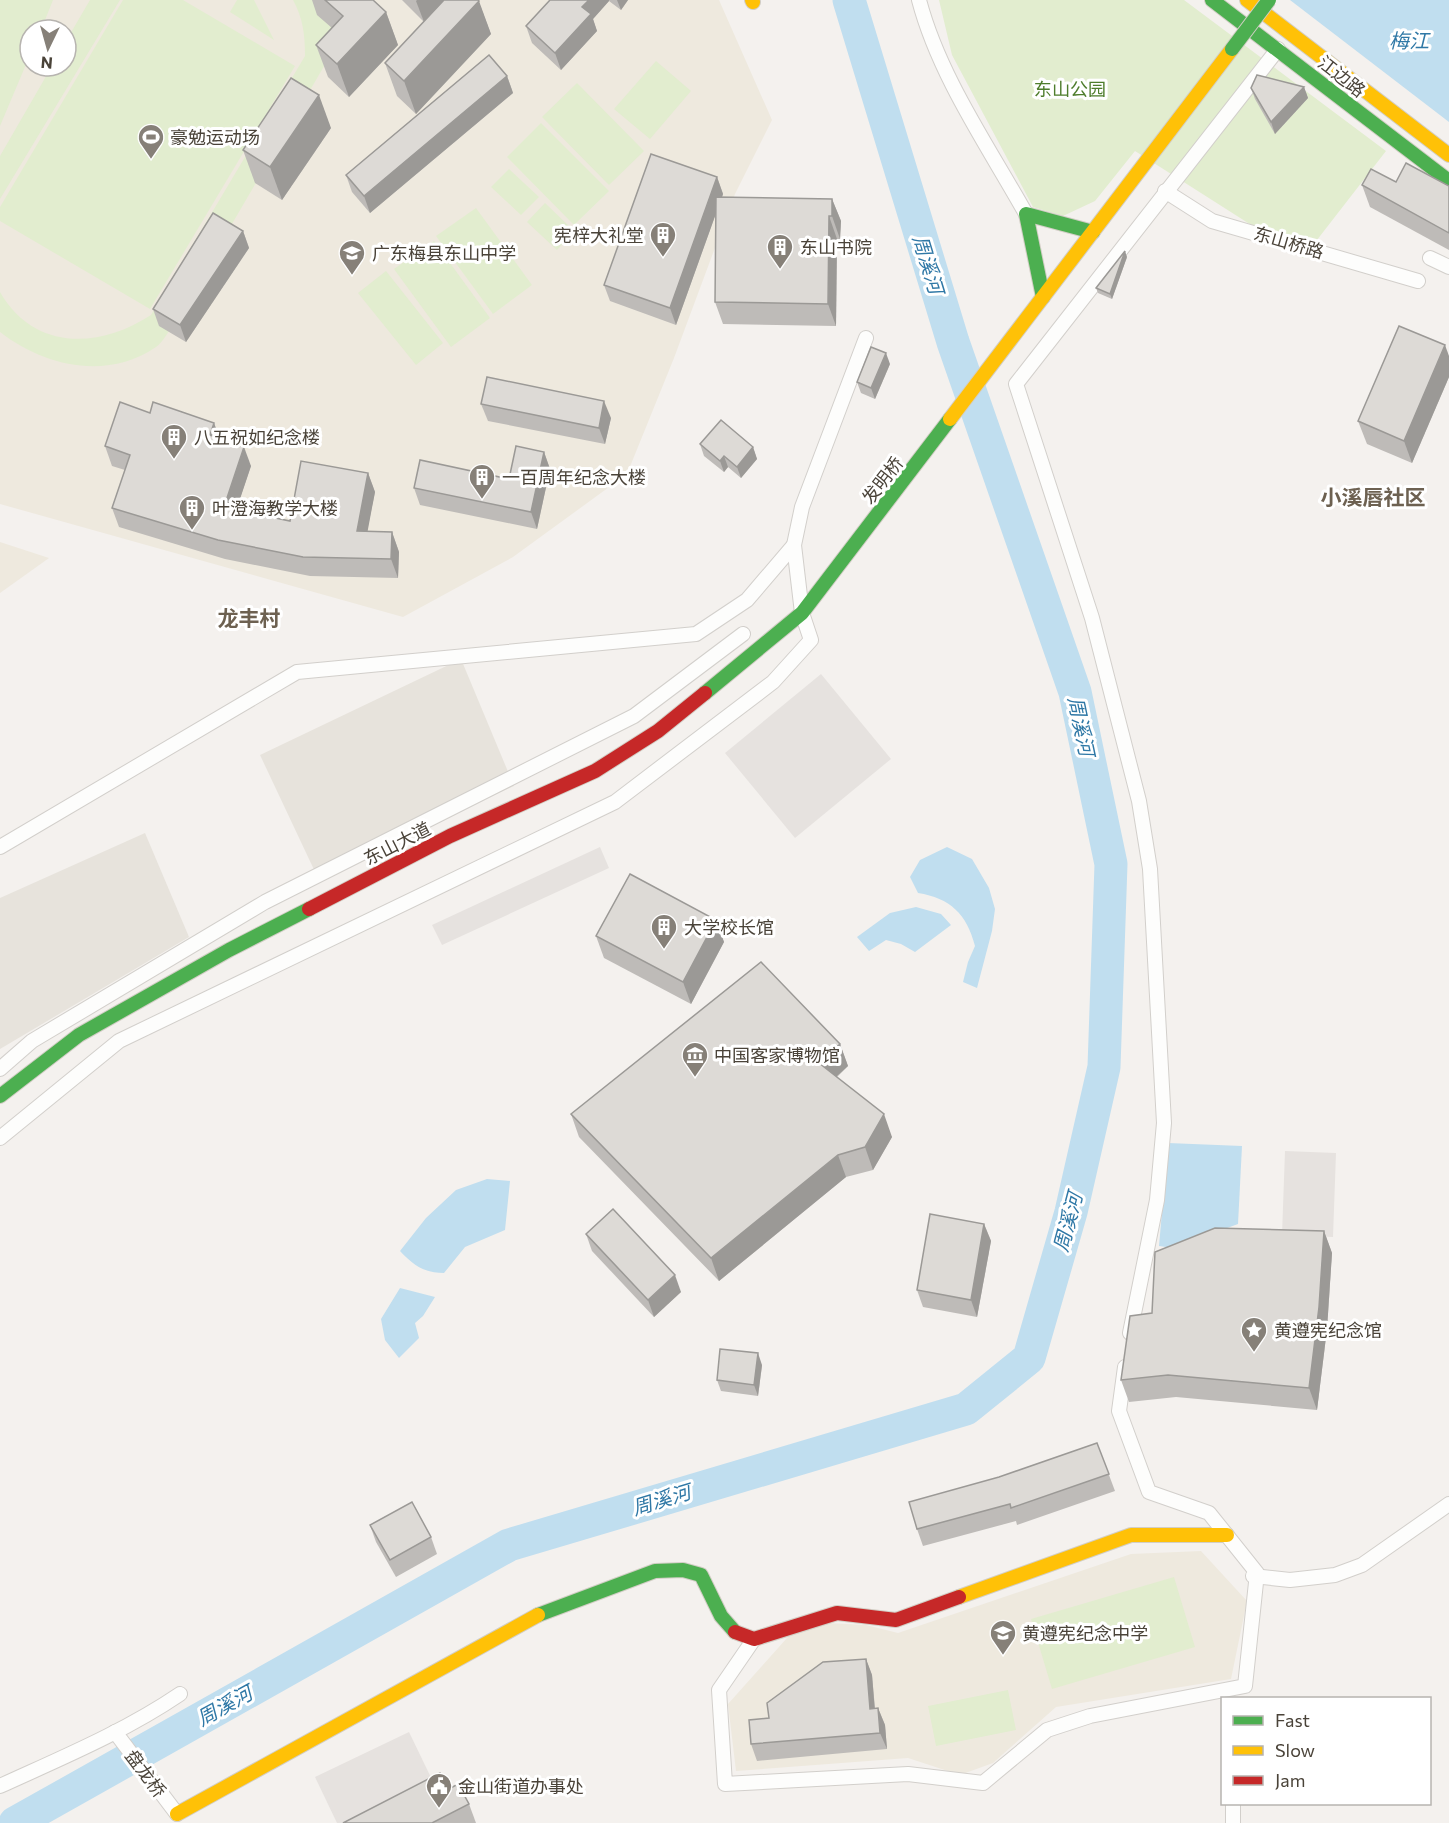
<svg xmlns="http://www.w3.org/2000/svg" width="1449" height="1823" font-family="Commissioner,'Noto Sans SC',sans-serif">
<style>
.residential{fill:#e7e3dc}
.education{fill:#eee9de;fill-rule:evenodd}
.green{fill:#e2edcf}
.parking{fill:#e6e2df}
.water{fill:#c0deef}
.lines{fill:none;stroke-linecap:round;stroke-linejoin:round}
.river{stroke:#c0deef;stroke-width:33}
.street-casing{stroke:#d2cfcb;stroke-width:16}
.fast-casing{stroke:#d2cec5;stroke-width:16}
.slow-casing{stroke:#d2cec5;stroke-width:16}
.jam-casing{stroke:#d2cec5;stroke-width:16}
.street{stroke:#fdfdfc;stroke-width:14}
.fast{stroke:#4caf50;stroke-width:14}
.slow{stroke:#ffc107;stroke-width:14}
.jam{stroke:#c62828;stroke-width:14}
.fast-bridge-casing{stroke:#d2cec5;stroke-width:16;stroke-linecap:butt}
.fast-bridge{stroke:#4caf50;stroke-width:14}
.wall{fill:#bebbb8}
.shaded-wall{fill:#9b9996}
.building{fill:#dddad6;stroke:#9b9996;stroke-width:1.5}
.labels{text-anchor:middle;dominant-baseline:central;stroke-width:6;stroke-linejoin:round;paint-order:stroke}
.street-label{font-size:18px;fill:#4a4339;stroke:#fff}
.park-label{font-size:18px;fill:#4e7d2c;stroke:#fff}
.poi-label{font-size:18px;fill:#4a4339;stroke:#fff;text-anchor:start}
.water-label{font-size:20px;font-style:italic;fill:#2f78a6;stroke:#fff}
.quarter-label{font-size:21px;font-weight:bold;fill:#6d6151;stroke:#fff}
</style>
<rect width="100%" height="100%" fill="#f4f1ee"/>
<g class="residential">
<path d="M461,659L514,786L317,876L260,755Z"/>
<path d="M145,833L189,937L0,1049V898Z"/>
</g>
<g class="education">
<path d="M0,0H719L772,120L735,194L674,358L627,474L513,557L403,617L0,504ZM30,30H66V66H30Z"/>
<path d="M0,542L49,558L0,593Z"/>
<path d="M1201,1551L1247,1601L1231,1679L1056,1707L993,1763L960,1775L908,1758L736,1771L728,1704L795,1629L827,1623L866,1625L898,1633L1131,1554Z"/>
</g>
<g class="green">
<path d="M0,0H53L41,30H30V55L0,126Z"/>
<path d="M90,0H120L0,199V156L52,66H66V41Z"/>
<path d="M123,0H183L295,66L150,309L0,221V207Z"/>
<path d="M237,0H254L274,40L230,12Z"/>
<path d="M293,0H319L334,24L330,56L173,325C168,332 163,342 156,347C106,381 44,366 0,332V292C34,351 99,349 151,315L305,56C305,35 303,18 293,0Z"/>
<path d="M939,0H1184L1386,151L1303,258L1135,151L1095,201L1063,216L1033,207L952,55Z"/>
<path d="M656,61L691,91L650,139L614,109Z"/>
<path d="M577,83L644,151L609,185L542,117Z"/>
<path d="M541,123L609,191L574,225L507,157Z"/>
<path d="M509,169L539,197L521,215L491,187Z"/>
<path d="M545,203L574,231L557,250L527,222Z"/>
<path d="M476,208L532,285L493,314L436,236Z"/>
<path d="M434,241L490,318L451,347L394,269Z"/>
<path d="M386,271L443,343L416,365L358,293Z"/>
<path d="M1174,1577L1195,1647L1052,1689L1031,1619Z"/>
<path d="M1008,1690L1016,1730L936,1746L928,1706Z"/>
</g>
<g class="parking">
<path d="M821,674L891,759L795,838L725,753Z"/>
<path d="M600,847L609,868L442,945L432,925Z"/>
<path d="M1285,1151L1336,1153L1333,1237L1282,1235Z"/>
<path d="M409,1732L438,1792L373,1823H337L315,1777Z"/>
</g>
<g class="water">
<path d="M1290,0H1449V122Z"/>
<path d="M947,847L972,859L989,888L995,909L992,931L977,988L963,982L968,962L975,946C967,914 950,898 918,893L910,877L920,860Z"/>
<path d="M916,907L941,914L951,925L915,952L901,944L886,940L869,951L857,937L890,913Z"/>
<path d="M1168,1143L1242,1146L1238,1224L1173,1248L1159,1246Z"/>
<path d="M487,1179L510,1181L505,1230L465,1247L444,1273C424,1273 413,1265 400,1251L426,1218L456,1190Z"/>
<path d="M400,1288L435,1297L423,1316L415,1323L419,1338L399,1358L385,1340L381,1319Z"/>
</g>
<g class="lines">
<path class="river" d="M15,1823L509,1545L966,1409L1029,1358L1071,1212L1104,1067L1111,864L1075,692L953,342L849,0"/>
<g class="street-casing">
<g id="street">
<path d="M919,0C939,76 988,146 1026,214"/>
<path d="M1165,191L1212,221L1418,281"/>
<path d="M1430,258L1449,267"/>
<path d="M0,847L297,672L696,634L747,600L794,545"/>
<path d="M0,1069L32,1041L265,902L634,716L743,634"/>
<path d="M0,1138L119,1041L615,802L773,682L811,640L802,613L794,545L802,507L866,338"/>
<path d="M1130,1333L1157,1200L1164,1123L1150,869L1139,801L1092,618L1016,384L1278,49"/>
<path d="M1253,1576L1290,1580L1335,1575L1362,1565L1449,1504"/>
<path d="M754,1639L719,1690L725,1784L908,1774L983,1783L1047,1730L1090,1716L1245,1686L1257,1573L1209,1513L1149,1492L1119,1411L1125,1367"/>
<path d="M115,1732L177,1814"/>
<path d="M0,1786C61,1758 124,1732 180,1694"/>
<path d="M1233,1823V1804"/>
</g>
</g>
<g class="fast-casing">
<g id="fast">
<path d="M1212,0L1449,181"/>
<path d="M1043,297L1026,214L1093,232"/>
<path d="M705,693L802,613L950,419"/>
<path d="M0,1096L79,1035L229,950L309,909"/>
<path d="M538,1615L655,1571L683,1570L701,1575L721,1616L735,1632"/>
</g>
</g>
<g class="slow-casing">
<g id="slow">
<path d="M752,0L753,2"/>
<path d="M1247,0L1449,155"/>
<path d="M950,419L1232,49"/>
<path d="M959,1597L1131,1535H1227"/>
<path d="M177,1814L538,1615"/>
</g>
</g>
<g class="jam-casing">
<g id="jam">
<path d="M309,909L450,836L595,771L658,731L705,693"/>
<path d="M735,1632L754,1639L837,1613L896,1620L959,1597"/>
</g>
</g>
<use href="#street" class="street"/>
<use href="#fast" class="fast"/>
<use href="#slow" class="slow"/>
<use href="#jam" class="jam"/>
<g class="fast-bridge-casing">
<path id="fast-bridge" d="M1232,49L1269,0"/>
</g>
<use href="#fast-bridge" class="fast-bridge"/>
</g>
<g class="wall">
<path d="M312,0H373L386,12L398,45L349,97L328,77L316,45L332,28L317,15Z"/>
<path d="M402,0H478L491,34L416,114L397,96L385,63L424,22Z"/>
<path d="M550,0H628L621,10L609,1L593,19L597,31L561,70L532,43L526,26Z"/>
<path d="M507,76L513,93L370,213L352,192L346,175Z"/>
<path d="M1304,87L1308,98L1275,134L1255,99L1251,88Z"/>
<path d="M331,128L282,200L255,183L243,150Z"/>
<path d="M717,177L723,194L722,197L832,199L841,221L840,239H837L836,326L723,324L715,302L716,213L676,325L610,301L604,285Z"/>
<path d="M1396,182L1449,186V250L1370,207L1362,185Z"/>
<path d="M243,231L249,248L186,342L159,326L153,309Z"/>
<path d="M1127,257L1112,299L1098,293L1096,288Z"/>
<path d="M1449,356V377L1412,463L1367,444L1358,421Z"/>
<path d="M890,364L875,399L861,393L857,382Z"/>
<path d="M481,404L611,418L605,444L488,421Z"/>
<path d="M150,413L214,423L219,438L251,466L236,510L290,521L368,473L375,492L367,531L392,532L399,552L398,578L310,576L225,559L119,527L112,508L125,470L112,466L105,446Z"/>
<path d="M700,444L753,447L757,459L741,478L728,467L724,472L704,456Z"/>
<path d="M544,452L550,469L537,529L420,505L414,488L509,479Z"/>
<path d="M716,920L724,942L691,1004L604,958L596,936Z"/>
<path d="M840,1044L848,1066L837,1077L892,1137L873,1170L846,1177L719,1281L579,1137L571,1114Z"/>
<path d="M984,1224L991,1241L977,1317L923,1307L917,1290Z"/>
<path d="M1324,1231L1332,1253L1327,1329L1317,1410L1176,1397L1129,1402L1121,1380L1152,1313Z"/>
<path d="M586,1234L681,1292L654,1317L592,1251Z"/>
<path d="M762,1365L758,1396L721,1391L717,1380Z"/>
<path d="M1097,1443L1115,1491L1017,1525L1016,1521L923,1546L917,1529L999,1477Z"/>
<path d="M370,1525L431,1537L437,1554L396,1577L376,1542Z"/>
<path d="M866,1659L872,1675L875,1708H878L885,1725L887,1749L757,1761L751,1744L769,1718Z"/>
<path d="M449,1789L469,1804L476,1823H343Z"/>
</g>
<g class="shaded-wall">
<path d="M417,0H447L424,22L416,1Z"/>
<path d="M589,0H609V1L593,19L597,31L561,70L555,53L582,7Z"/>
<path d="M617,0H628L621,10Z"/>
<path d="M479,1L491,34L416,114L404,81Z"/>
<path d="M386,12L398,45L349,97L337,64Z"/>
<path d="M507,76L513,93L370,213L364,196Z"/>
<path d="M1304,87L1308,98L1275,134L1271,122Z"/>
<path d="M319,95L331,128L282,200L270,167Z"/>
<path d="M717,177L723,194L676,325L670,308Z"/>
<path d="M832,199L841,221L840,239L832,216Z"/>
<path d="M829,216L837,239L836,326L828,304Z"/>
<path d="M243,231L249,248L186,342L180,325Z"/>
<path d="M1125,251L1127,257L1112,299L1110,294Z"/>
<path d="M1445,345L1449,356V377L1412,463L1404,441Z"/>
<path d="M886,353L890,364L875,399L871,388Z"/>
<path d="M604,401L611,418L605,444L599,428Z"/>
<path d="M214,423L221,442L210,435Z"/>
<path d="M244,447L251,466L231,526L224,507Z"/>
<path d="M753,447L757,459L741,478L737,467Z"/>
<path d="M544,452L550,469L537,529L531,512Z"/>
<path d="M724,456L728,467L724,472L720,461Z"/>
<path d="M368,473L375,492L364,550L357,531Z"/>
<path d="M392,532L399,552L398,578L391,559Z"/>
<path d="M716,920L724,942L691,1004L683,982Z"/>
<path d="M840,1044L848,1066L827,1085L819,1063Z"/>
<path d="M884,1114L892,1137L873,1170L865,1147Z"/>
<path d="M838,1155L846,1177L719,1281L711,1258Z"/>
<path d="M984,1224L991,1241L977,1317L971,1300Z"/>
<path d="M1324,1231L1332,1253L1327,1329L1317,1410L1309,1388Z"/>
<path d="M675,1275L681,1292L654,1317L648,1300Z"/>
<path d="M758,1353L762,1365L758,1396L754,1385Z"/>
<path d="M866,1659L872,1675L876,1725L870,1709Z"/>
<path d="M878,1708L885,1725L887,1749L880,1733Z"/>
</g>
<g class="building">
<path d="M325,0H373L386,12L337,64L316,45L343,16Z"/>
<path d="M444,0H478L479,1L404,81L385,63Z"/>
<path d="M550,0H589L582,7L591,14L555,53L526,26Z"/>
<path d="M489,55L507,76L364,196L346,175Z"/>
<path d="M1257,75L1304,87L1271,122L1251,88Z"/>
<path d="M291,78L319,95L270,167L243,150Z"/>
<path d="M651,154L717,177L670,308L604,285Z"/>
<path d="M1406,163L1449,186V233L1362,185L1371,169L1396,182Z"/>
<path d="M716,197L832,199V216H829L828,304L715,302Z"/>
<path d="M213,213L243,231L180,325L153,309Z"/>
<path d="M1125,251L1110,294L1096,288Z"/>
<path d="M1399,326L1445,345L1404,441L1358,421Z"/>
<path d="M871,347L886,353L871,388L857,382Z"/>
<path d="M487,377L604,401L599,428L481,404Z"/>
<path d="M120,402L150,413L153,402L214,423L210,435L244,447L224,507L290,521L301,461L368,473L357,531L392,532L391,559L303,557L218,540L112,508L130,455L105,446Z"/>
<path d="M721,420L753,447L737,467L724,456L720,461L700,444Z"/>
<path d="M516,446L544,452L531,512L414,488L420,460L509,479Z"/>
<path d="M630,874L716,920L683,982L596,936Z"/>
<path d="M761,962L840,1044L819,1063L884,1114L865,1147L838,1155L711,1258L571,1114Z"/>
<path d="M613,1209L675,1275L648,1300L586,1234Z"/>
<path d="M930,1214L984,1224L971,1300L917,1290Z"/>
<path d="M1215,1228L1324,1231L1319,1307L1309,1388L1168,1375L1121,1380L1130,1316L1152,1313L1155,1252Z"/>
<path d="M720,1349L758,1353L754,1385L717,1380Z"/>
<path d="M1097,1443L1109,1474L1011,1508L1010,1504L917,1529L909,1502L999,1477Z"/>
<path d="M412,1502L431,1537L390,1560L370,1525Z"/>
<path d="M866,1659L870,1709L878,1708L880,1733L751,1744L749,1720L769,1718L767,1703L823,1662Z"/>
<path d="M440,1773L449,1789L458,1784L469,1804L432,1823H343Z"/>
</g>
<defs>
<g id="stadium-pin" transform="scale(1.35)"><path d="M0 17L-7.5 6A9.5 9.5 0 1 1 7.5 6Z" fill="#868078" stroke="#fff"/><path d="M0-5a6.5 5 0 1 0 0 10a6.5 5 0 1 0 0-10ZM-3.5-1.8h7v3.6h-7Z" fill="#fff"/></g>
<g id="building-pin" transform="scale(1.35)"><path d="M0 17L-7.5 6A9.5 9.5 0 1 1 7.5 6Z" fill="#868078" stroke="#fff"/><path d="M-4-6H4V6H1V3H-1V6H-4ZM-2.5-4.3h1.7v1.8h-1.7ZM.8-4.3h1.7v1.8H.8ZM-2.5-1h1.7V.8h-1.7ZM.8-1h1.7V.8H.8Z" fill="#fff"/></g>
<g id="school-pin" transform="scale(1.35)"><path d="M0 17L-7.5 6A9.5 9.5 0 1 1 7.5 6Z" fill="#868078" stroke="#fff"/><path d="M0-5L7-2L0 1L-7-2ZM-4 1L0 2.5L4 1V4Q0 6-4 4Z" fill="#fff"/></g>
<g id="museum-pin" transform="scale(1.35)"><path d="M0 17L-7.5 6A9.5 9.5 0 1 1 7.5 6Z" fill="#868078" stroke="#fff"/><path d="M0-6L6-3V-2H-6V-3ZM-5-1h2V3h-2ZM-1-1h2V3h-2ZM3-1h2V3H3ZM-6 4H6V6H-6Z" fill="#fff"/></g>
<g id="sight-pin" transform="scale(1.35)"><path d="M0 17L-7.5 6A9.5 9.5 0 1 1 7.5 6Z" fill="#868078" stroke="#fff"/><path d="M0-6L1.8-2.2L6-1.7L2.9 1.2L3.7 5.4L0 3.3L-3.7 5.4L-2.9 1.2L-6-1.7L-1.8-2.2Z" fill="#fff"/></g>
<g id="civic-pin" transform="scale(1.35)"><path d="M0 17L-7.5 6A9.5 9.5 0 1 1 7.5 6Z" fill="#868078" stroke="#fff"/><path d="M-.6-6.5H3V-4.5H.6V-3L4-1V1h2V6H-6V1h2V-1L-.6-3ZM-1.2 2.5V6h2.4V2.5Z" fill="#fff"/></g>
</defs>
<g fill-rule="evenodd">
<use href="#stadium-pin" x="151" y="137"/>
<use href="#building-pin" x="663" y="235"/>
<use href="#building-pin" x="780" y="247"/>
<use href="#school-pin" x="352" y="253"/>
<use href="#building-pin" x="174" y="437"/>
<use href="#building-pin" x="482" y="477"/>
<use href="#building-pin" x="192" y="508"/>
<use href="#building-pin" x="664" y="927"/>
<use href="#museum-pin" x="695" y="1055"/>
<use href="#sight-pin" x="1254" y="1330"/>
<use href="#school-pin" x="1003" y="1633"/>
<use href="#civic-pin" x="439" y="1786"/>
</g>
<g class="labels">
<g class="street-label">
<text transform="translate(1342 76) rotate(38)">江边路</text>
<text transform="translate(1289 242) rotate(16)">东山桥路</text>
<text transform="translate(882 480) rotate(-52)">发明桥</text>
<text transform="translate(397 843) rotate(-27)">东山大道</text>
<text transform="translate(146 1773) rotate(53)">盘龙桥</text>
</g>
<g class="park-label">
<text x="1070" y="89">东山公园</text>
</g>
<g class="poi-label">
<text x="170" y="137">豪勉运动场</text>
<text x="644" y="235" text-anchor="end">宪梓大礼堂</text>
<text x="800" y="247">东山书院</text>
<text x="372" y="253">广东梅县东山中学</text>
<text x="194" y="437">八五祝如纪念楼</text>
<text x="502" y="477">一百周年纪念大楼</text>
<text x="212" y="508">叶澄海教学大楼</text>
<text x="684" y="927">大学校长馆</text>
<text x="714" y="1055">中国客家博物馆</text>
<text x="1274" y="1330">黄遵宪纪念馆</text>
<text x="1022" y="1633">黄遵宪纪念中学</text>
<text x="458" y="1786">金山街道办事处</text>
</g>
<g class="water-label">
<text x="1409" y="40">梅江</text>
<text transform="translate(929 264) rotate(73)">周溪河</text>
<text transform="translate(1082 726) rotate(78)">周溪河</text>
<text transform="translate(1067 1222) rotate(-75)">周溪河</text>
<text transform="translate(661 1499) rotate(-17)">周溪河</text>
<text transform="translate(224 1705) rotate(-29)">周溪河</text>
</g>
<g class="quarter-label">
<text x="1373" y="496">小溪唇社区</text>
<text x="249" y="617">龙丰村</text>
</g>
</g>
<rect x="1221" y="1697" width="210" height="108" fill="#ffffff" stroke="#b7b4b0" stroke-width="1.5"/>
<rect x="1233" y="1716" width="30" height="9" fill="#4caf50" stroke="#b7b4b0" stroke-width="1.5"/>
<text x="1275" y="1727" font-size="18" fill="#4a4339">Fast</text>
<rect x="1233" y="1746" width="30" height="9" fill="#ffc107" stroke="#b7b4b0" stroke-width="1.5"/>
<text x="1275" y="1757" font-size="18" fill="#4a4339">Slow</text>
<rect x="1233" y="1776" width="30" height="9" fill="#c62828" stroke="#b7b4b0" stroke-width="1.5"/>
<text x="1275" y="1787" font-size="18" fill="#4a4339">Jam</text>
<g transform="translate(48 48) rotate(185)"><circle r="28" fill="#ffffff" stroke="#b7b4b0" stroke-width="1.5"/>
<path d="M0-4.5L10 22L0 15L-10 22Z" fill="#868078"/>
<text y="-9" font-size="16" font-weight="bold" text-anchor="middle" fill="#4a4339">N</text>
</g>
</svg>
